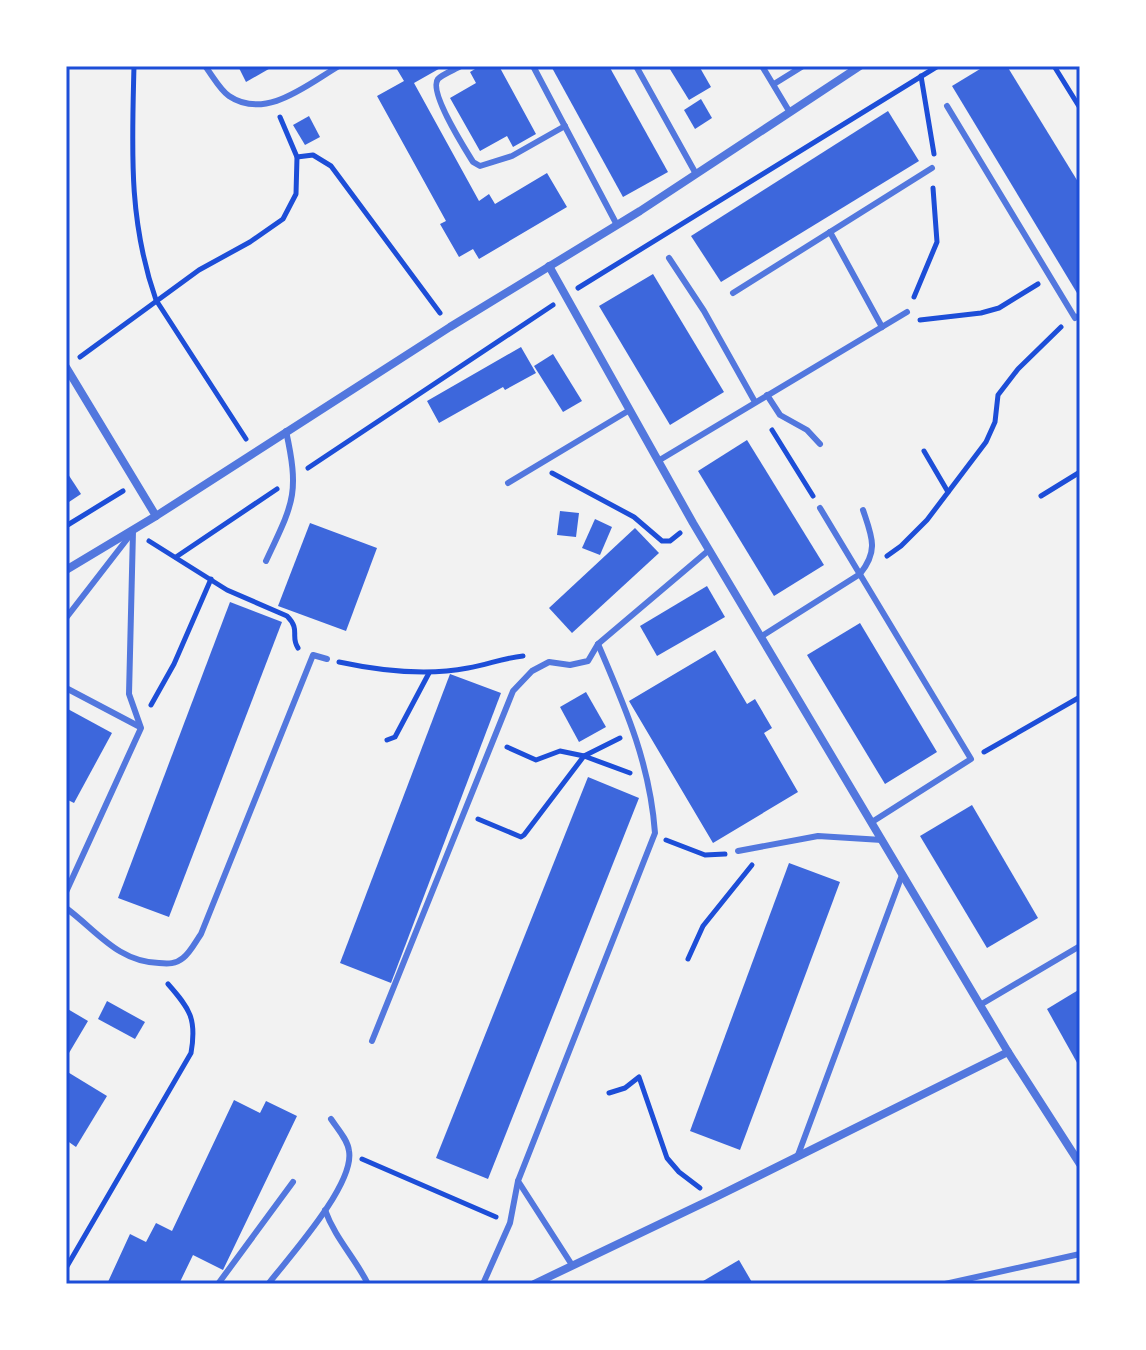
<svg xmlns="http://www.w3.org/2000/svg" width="1146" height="1350" font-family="Helvetica,sans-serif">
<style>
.building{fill:#3d67dc}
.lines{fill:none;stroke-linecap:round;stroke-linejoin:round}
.path{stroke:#1d4ed8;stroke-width:5}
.service{stroke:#5277de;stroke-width:6}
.minor{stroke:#5277de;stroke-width:8}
.neatline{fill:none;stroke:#1d4ed8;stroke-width:3}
</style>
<rect width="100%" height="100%" fill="#f2f2f2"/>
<g class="building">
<path d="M238,66H274L246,82Z"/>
<path d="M395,66H444L414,83L479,201L489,194L495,204L547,173L567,207L479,259L473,249L459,257L440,224L446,221L377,96L404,81Z"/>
<path d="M480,66H499L536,134L513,147L507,136L480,151L450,98L476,83L470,72Z"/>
<path d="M551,66H609L668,172L623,197Z"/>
<path d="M668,66H699L711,87L689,100Z"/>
<path d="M985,66H1007L1080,185V298L952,86Z"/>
<path d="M701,99L712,118L695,129L684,110Z"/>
<path d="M888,111L919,161L721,282L691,236Z"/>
<path d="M309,116L320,137L305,145L293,125Z"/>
<path d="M653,274L724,392L670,425L599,306Z"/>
<path d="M521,347L536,373L505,390L503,387L439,423L427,401Z"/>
<path d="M553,354L582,401L563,412L534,366Z"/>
<path d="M747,440L824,565L774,596L698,471Z"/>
<path d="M66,471L81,494L66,504Z"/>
<path d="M560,511L579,513L576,537L557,535Z"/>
<path d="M595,519L612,527L600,555L582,548Z"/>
<path d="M310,523L377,548L346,631L278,606Z"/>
<path d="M635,528L659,553L572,633L549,608Z"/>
<path d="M707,586L725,617L657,656L640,626Z"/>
<path d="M230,602L282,622L169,917L118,898Z"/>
<path d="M860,623L937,752L885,784L807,655Z"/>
<path d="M715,650L747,704L755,699L772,728L764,733L798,792L713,843L629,701Z"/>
<path d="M450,674L501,693L391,983L340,963Z"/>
<path d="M586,692L606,727L579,742L560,707Z"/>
<path d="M66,708L112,733L74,803L66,799Z"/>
<path d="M588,777L639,798L488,1179L436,1158Z"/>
<path d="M972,805L1038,918L987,948L920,836Z"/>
<path d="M789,863L840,882L740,1150L690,1131Z"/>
<path d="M1080,989V1068L1047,1009Z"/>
<path d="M107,1001L145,1022L135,1039L98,1019Z"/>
<path d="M66,1008L88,1021L66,1058Z"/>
<path d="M66,1071L107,1096L76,1147L66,1140Z"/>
<path d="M234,1100L260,1113L266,1101L297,1116L223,1270L193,1255L179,1284H107L130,1234L146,1242L156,1223L172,1231Z"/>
<path d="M739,1260L753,1284H698Z"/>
</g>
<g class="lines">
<g class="path">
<path d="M134,66C132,149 128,220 156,300L246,439"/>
<path d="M1054,66L1080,108"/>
<path d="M921,76L934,154"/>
<path d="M297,157L313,155L331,166L440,313"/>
<path d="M578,288L938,66"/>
<path d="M914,297L937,242L933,188"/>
<path d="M920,320L981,313L999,308L1038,284"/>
<path d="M80,357L199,270L250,242L283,219L296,194L297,157L280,117"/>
<path d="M772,430L813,496"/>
<path d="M924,451L948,492"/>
<path d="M308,468L553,305"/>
<path d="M552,473L634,517L662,541H670L680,533"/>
<path d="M1041,496L1080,472"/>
<path d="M66,526L123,491"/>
<path d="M149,541L227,590L287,616C301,630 290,636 298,648"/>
<path d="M887,556L901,546L927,520L986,442L995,422L998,395L1018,369L1061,327"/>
<path d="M176,557L277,489"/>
<path d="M339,662C381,671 427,676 468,668C487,665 503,658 523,656"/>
<path d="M151,705L174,664L211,579"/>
<path d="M387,740L395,737L429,673"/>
<path d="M507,747L536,760L560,751L584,756L620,738"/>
<path d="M984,752L1080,697"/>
<path d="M478,819L521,837L524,835L584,756L630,773"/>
<path d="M666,840L705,855L725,854"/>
<path d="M688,959L703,926L752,865"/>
<path d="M609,1093L625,1088L639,1077L667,1158L679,1172L700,1188"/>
<path d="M362,1159L496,1217"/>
<path d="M66,1268L191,1053C197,1019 190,1009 168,984"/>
</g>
<g class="service">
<path d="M205,66C212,75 220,90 229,96C266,121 308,84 339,66"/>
<path d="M461,66C454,70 443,74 438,79C428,91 465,149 473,162L480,166L512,156L565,126"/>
<path d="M533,66L617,225"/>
<path d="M636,66L696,174"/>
<path d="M762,66L789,111"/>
<path d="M774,84L803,66"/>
<path d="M947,106L1075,318L1080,315"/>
<path d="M830,232L882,327"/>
<path d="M669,258L704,311L755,402"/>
<path d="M733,293L932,168"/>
<path d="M767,395L780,415L807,430L820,444"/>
<path d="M658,461L907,312"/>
<path d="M508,483L628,411"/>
<path d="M820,508L971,759L872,822"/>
<path d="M266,561C293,503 300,495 286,431"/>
<path d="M66,618L131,534"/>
<path d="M762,636L860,574C879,550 872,537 863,510"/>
<path d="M66,688L140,727"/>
<path d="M738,851L818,836L882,840"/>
<path d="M66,892L141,728L129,694L133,531"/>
<path d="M66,908C97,931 118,962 159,963C168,964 176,964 183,958C190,953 196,941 201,934L313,655L327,659"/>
<path d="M980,1005L1080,946"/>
<path d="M372,1041L513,691L532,671L549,662L570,665L588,661L598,644L709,550"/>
<path d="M798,1155L902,875"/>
<path d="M325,1210C335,1238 355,1258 368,1284"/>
<path d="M572,1265L518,1181L655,833C650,763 625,707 598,644"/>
<path d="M269,1283C290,1256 355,1184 349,1151C348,1140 337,1128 331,1119"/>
<path d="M218,1284L293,1182"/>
<path d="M483,1284L510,1223L518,1181"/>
<path d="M945,1284L1080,1254"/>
</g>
<g class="minor">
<path d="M549,266L693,523L1008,1052L1080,1164"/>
<path d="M66,367L156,516"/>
<path d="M66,570L156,516L450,327L640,211L860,66"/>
<path d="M534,1284L714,1198L1008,1052"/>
</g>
</g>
<rect width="1146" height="1350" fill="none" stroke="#ffffff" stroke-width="136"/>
<rect x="68" y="68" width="1010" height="1214" class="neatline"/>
</svg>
